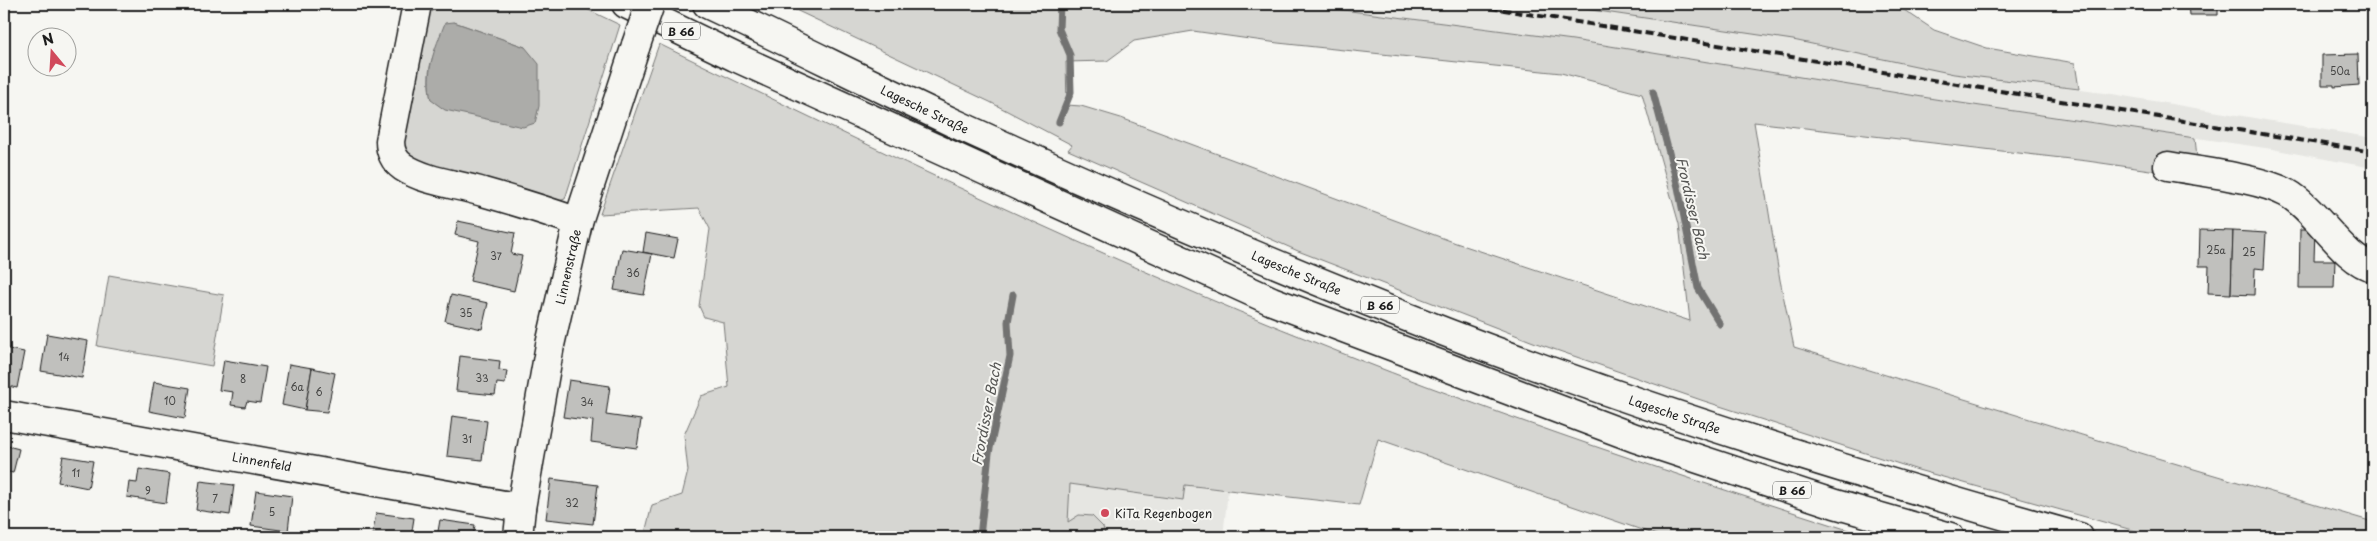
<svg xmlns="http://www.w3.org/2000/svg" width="2377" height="541" font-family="'Playpen Sans',sans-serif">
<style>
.built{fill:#e6e6e2}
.green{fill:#d6d6d2;stroke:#797977;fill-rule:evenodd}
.water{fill:#acaca9;stroke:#727271}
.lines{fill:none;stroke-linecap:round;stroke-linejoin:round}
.stream{stroke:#727271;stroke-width:7}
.building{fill:#c0c0bd;stroke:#1c1c1c}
.minor-casing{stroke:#1c1c1c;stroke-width:31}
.highway-casing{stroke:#1c1c1c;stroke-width:31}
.minor{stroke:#f6f6f2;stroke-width:28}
.highway{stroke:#f6f6f2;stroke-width:28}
.rail{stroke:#1c1c1c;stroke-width:4;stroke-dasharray:8 4;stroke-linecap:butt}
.minor-bridge-casing{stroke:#1c1c1c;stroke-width:31;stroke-linecap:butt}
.minor-bridge{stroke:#f6f6f2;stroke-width:28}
.poi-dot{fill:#d1495b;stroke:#f6f6f2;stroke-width:2}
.labels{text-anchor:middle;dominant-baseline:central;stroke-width:4;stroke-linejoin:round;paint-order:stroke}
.number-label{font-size:10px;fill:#454544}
.shield{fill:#f6f6f2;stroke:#5d5d5c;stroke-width:1}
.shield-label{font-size:11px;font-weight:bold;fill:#1c1c1c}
.street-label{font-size:12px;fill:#1c1c1c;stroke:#f6f6f2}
.poi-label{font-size:12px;fill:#1c1c1c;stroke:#f6f6f2;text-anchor:start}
.water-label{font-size:14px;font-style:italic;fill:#565654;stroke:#f6f6f2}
</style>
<rect width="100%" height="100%" fill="#f6f6f2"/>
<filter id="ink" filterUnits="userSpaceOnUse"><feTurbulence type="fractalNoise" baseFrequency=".02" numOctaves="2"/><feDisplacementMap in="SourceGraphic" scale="10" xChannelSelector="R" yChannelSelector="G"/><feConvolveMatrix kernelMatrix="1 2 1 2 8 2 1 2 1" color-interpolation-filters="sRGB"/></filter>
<g filter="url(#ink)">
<g class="built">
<path d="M1297,4H1552L1793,40L1954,74L2112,94L2373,138V168L2272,149L1947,101L1573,40Z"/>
<path d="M1070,484L1183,500L1184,485L1228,491L1223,537H1000Z"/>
</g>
<g class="green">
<path d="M425,4H576L620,25L565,199L549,204L413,165L398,145ZM454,22L525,47L431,100C424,65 434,49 454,22Z"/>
<path d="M783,4H1297L1573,40L1947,101L2195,138L2199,177L2087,161L1754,122L1780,280L1794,347L2167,461L2373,522V537H2157L1918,470L1701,400L1536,343L1298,251L1068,150L1072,145L990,102ZM1193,31L1278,43L1561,73L1642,94L1679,224L1690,321L1456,243L1121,118L1081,106L1067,105L1066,62L1107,61L1134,41Z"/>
<path d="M1551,4H1895L1934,30L1987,48L2075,63L2079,89L1954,74L1793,40Z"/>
<path d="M659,44C877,150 1097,256 1324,346C1503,418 1686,478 1870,537H1662L1378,439L1359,505L1185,485L1183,500L1070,484L1068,522L1079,515L1092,516L1103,527L1106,537H644L652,505L682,495L688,471L684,435L701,396L729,387L723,322L704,317L699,306L710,229L699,208L600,214Z"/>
<path d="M109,275L224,295L212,366L97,346Z"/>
</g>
<path class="water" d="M454,22L525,47L539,64V106L535,123L523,127L445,110L431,100C425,70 434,51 445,23Z"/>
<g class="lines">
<g class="stream">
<path d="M1605,4V6"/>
<path d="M1653,92L1678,187L1698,288L1720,324"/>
<path d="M1059,122L1071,92L1070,55L1059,29L1060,4"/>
<path d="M980,537L989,453L1010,356L1008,322L1013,295"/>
</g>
</g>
<g class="building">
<path d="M2188,4H2218V15H2189Z"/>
<path d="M2358,54L2359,85L2334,87V85H2322V55Z"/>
<path d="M458,221L515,233L511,254L522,256L514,291L470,281L479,241L455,235Z"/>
<path d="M2300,229H2315L2314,260H2335L2334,288H2299Z"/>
<path d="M2200,230L2233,231L2231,294L2208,293L2209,266H2199Z"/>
<path d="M2233,231L2266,233L2264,269L2255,268L2254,295L2231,294Z"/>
<path d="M646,233L678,239L674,258L643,252Z"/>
<path d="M622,249L652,254L644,295L614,290Z"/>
<path d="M451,295L488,303L482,329L445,321Z"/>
<path d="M47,334L88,341L82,378L41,371Z"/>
<path d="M4,348L24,352L17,388L4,385Z"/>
<path d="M460,356L500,361L499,370L507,371L505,384L497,383L495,395L456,391Z"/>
<path d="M224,360L266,367L260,403L247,401L245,407L231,405L233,392L219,390Z"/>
<path d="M289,364L312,368L305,410L282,405Z"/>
<path d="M312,368L335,373L327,412L305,410Z"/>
<path d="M569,380L610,386L606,415L641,420L637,448L591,442L593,421L563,417Z"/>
<path d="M154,382L190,388L185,418L149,411Z"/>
<path d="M452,416L487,421L482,460L447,456Z"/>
<path d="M4,445L19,449L13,473L4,471Z"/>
<path d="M63,456L93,461L88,488L58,482Z"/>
<path d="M139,469L170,474L166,503L127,497L129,482L137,483Z"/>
<path d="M551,479L598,485L593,524L546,519Z"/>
<path d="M200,481L234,485L230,515L196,510Z"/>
<path d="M256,491L292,496L288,531L251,526Z"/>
<path d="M376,513L414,518L411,537H372Z"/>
<path d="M440,520L475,525L473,537H437Z"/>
</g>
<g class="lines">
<g class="minor-casing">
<g id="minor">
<path d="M417,4L390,141C390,151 394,161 403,167C426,182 457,184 483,192C515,201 547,211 578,222"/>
<path d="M2168,166C2201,172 2260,178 2287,193C2316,209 2345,262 2373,267"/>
<path id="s1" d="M4,415L521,508"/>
<path id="s2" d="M518,537L521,508L550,345L578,222L636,45"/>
</g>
</g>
<g class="highway-casing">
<g id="highway">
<path d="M626,4L735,57L1272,301L1635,438L1835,504L1950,537"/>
<path id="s3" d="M707,4C790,43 871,84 954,123C1116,197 1280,268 1445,332C1652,412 1866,477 2079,537"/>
</g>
</g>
<use href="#minor" class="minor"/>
<use href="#highway" class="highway"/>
<path class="rail" d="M1467,4L2373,152"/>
<g class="minor-bridge-casing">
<path id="minor-bridge" d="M636,45L650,4"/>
</g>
<use href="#minor-bridge" class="minor-bridge"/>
</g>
</g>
<circle class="poi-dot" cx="1105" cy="513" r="5"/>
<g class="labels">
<g class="number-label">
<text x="2340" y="70">50a</text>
<text x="2216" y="249">25a</text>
<text x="2249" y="251">25</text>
<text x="496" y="255">37</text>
<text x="633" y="272">36</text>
<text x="466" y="312">35</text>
<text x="64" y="356">14</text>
<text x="482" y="377">33</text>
<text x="243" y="378">8</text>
<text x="297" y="386">6a</text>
<text x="319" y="391">6</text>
<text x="170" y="400">10</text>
<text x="587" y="401">34</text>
<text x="467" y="438">31</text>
<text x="76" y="472">11</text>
<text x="148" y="490">9</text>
<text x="215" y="498">7</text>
<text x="572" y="502">32</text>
<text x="272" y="511">5</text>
</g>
<g class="shield">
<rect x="662" y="22.5" width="38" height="17" rx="4"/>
<rect x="1361" y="296.5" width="38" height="17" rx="4"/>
<rect x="1773" y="481.5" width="38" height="17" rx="4"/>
</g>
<g class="shield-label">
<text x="681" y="31">B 66</text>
<text x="1380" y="305">B 66</text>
<text x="1792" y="490">B 66</text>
</g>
<g class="street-label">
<text stroke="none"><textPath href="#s3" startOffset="242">Lagesche Straße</textPath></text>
<text stroke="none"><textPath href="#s2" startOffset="275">Linnenstraße</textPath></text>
<text stroke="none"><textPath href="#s3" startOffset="648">Lagesche Straße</textPath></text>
<text stroke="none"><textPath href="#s3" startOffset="1052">Lagesche Straße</textPath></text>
<text stroke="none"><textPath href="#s1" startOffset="262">Linnenfeld</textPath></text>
</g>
<g class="poi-label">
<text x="1115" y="513">KiTa Regenbogen</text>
</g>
<g class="water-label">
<text transform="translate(1693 208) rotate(77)">Frordisser Bach</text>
<text transform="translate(986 414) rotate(-79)">Frordisser Bach</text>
</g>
</g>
<rect width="2377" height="541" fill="none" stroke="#f6f6f2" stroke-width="20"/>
<rect x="10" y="10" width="2357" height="521" fill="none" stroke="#1c1c1c" stroke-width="2" filter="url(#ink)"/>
<g transform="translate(52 52) rotate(342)"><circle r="24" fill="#f6f6f2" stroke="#9f9f9c"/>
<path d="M0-4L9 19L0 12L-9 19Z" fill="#d1495b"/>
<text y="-8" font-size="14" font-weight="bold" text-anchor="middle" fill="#1c1c1c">N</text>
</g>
</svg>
